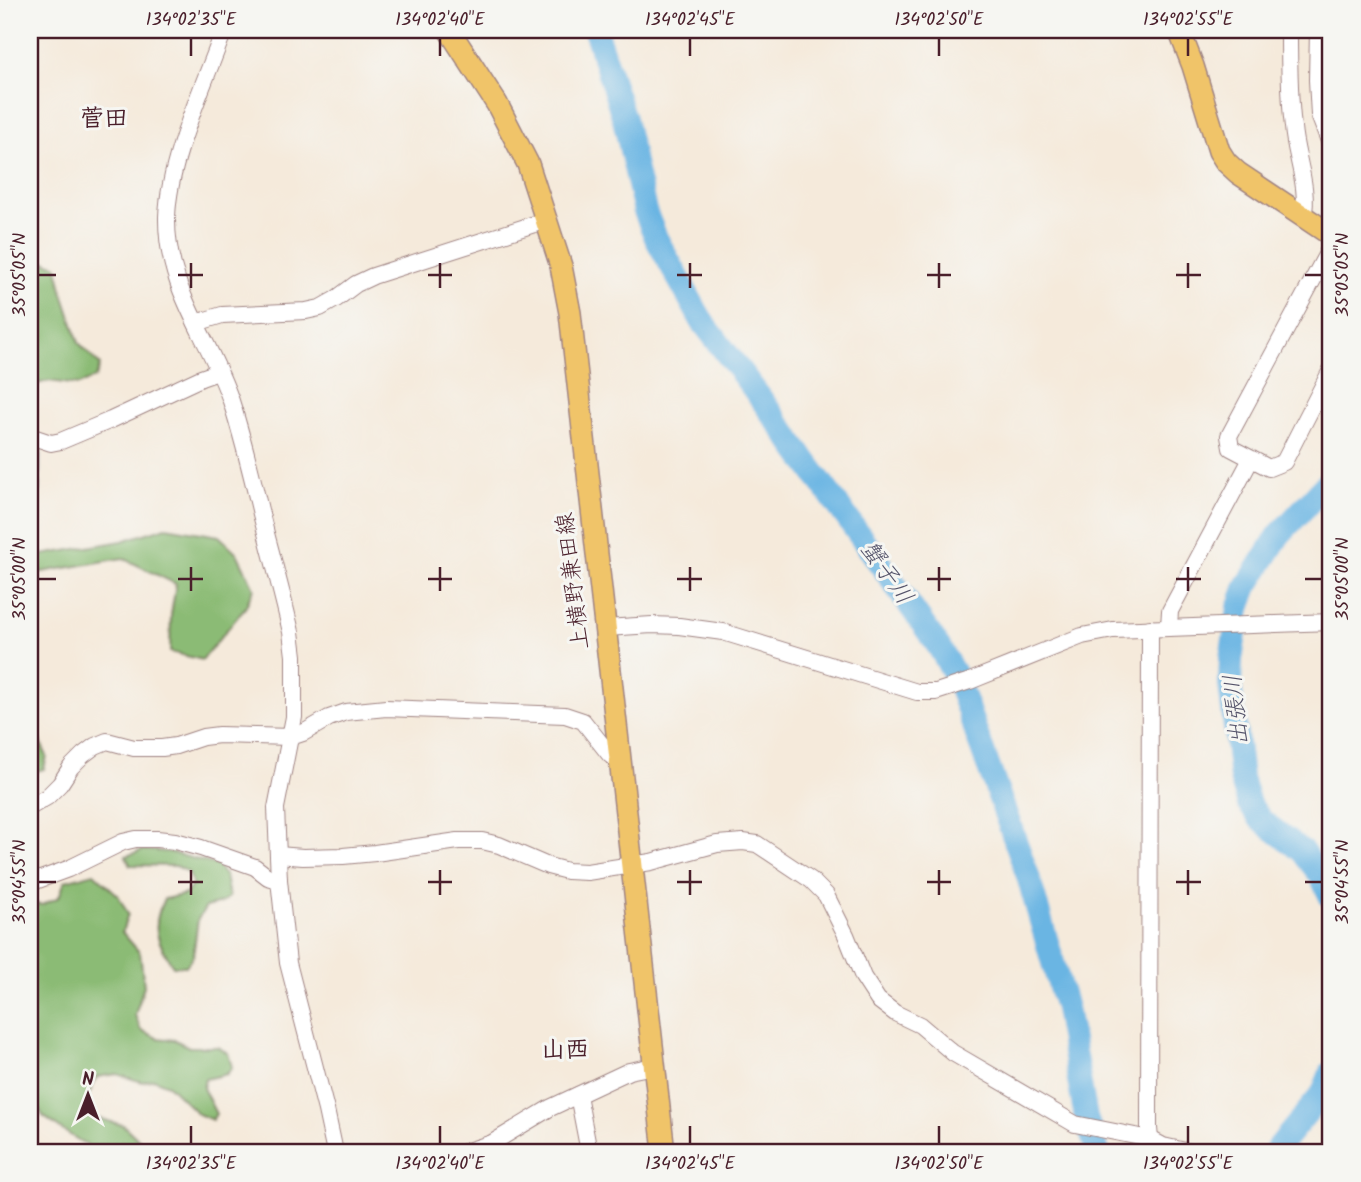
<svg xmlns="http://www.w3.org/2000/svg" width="1361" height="1182" font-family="Kalam,'Klee One',sans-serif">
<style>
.forest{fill:#8bbb74;stroke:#6a6d50;stroke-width:2}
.water{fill:#6ab5e3;stroke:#5a6a87;stroke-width:2}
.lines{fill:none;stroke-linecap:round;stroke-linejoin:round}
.river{stroke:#6ab5e3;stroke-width:24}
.minor-casing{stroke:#a08483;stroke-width:18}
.major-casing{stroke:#a08483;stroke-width:24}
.minor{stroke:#fff;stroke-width:16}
.major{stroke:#f0c469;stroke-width:21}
.ticks{fill:none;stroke:#4a1f2b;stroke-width:2.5}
.labels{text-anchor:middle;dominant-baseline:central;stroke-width:6;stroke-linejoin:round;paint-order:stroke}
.street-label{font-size:23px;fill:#4a1f2b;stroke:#f6f6f2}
.neighbourhood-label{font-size:24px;font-weight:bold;fill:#4a1f2b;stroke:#f6f6f2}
.water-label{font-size:24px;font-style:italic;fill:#55546b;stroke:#f6f6f2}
.neatline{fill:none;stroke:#4a1f2b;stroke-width:2.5}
.ticks-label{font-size:18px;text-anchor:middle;fill:#4a1f2b}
</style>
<rect width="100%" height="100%" fill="#f6f6f2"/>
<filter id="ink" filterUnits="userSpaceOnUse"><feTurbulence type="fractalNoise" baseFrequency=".0143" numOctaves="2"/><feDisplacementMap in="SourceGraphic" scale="14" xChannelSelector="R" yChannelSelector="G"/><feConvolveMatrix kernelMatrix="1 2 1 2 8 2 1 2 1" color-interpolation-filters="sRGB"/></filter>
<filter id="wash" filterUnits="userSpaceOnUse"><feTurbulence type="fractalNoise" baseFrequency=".00686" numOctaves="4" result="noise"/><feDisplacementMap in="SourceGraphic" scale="28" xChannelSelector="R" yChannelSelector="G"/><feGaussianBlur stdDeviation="1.57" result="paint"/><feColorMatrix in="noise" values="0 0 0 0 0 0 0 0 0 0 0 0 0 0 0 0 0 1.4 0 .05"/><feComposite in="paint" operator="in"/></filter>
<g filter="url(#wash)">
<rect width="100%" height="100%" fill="#f5eadb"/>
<g class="forest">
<path d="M30,256L57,266L62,290L79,343L100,365L96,377L79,385L48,381L30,386Z"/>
<path d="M166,527L219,536L237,553L254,588L245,608L202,660L170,652L171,615L176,584L123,558L30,574V557L122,541Z"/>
<path d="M30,726L34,729L47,756L44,769L30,773Z"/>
<path d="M143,850L169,852L217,865L225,876L229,897L221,903L206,907L198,919L193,956L186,966H173C157,940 150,929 164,899L186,894L193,884L188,872L176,866L130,865L126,856Z"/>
<path d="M94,873L118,895L128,914L122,932L140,953L144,986L135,1015L141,1030L157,1038L175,1040L189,1047H217L228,1053L232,1067L227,1074L205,1079L203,1088L216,1114L212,1120L198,1114L168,1085L154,1079L142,1082L117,1074L97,1077L83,1107L88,1116L123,1125L144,1145L145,1152H98L62,1130L43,1116L30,1092V903L42,905L59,897L65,881Z"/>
</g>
<path class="water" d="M30,445L40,447L38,547L30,549Z"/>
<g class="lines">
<g class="river">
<path d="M595,30L624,119L645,211L656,238L702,321L759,396L894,583L939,647L956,677L1028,876L1066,1008L1086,1118L1098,1152"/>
<path d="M1331,479L1279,535L1247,586L1239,608L1231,659L1230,684L1241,778L1249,804L1262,821L1302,851L1321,876L1331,897"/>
<path d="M1276,1152L1277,1149L1323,1093L1331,1073"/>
</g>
</g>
</g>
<g filter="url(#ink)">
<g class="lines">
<g class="minor-casing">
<g id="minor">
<path d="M224,30C204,86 169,158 167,217C166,290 209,336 231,401C243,438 252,476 261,514C271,553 282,592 291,632L294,656V717L276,808L279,880L288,963L326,1110L335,1152"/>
<path d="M1289,30C1289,62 1289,95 1293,127C1295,156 1310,188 1303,218"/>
<path d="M1318,30L1317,80L1319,115L1331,146"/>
<path d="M1331,246L1229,436L1231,448L1269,468L1284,462L1331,370"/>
<path d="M196,323L222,315L306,311L320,308L336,299L356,284L373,276L547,220"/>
<path d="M30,436L51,443L61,441L111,420L201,378L218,372"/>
<path d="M1169,627L1170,611L1251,459"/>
<path d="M606,628L652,625L679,626L723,632L917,692H936L970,681L1082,636L1113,630L1331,622"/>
<path d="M1150,628L1149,1128L1150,1139"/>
<path d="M30,807L47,797L60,784L71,767L83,755L95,746L107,741L134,748H162L176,746L203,737L219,735L291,737L303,733L329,718L346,712L386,708L565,715L583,721L610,755L620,762"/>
<path d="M278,855L303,857L343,856L375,853L458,841H482L499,845L548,866L567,871L587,872L651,862L717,844L743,842L757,844L811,880L826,895L846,935L863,977L878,1000L895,1013L920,1025L953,1053L1075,1124L1150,1139L1163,1146L1190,1152"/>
<path d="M30,883L68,869L123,842L136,839H157L175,841L201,848L255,867L268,877L279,880"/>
<path d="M578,1095L589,1152"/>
<path d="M464,1152L492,1143L550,1108L629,1071L654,1066"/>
</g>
</g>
<g class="major-casing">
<g id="major">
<path d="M449,30L497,104L528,164L561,266L570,313L664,1152"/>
<path d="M1179,30L1193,66L1219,151L1226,162L1238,173L1331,235"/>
</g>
</g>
<use href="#minor" class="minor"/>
<use href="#major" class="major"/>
</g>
</g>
<path class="ticks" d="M191,38V56M440,38V56M690,38V56M939,38V56M1188,38V56M191,263V288M440,263V288M690,263V288M939,263V288M1188,263V288M38,275H56M178,275H203M428,275H452M677,275H702M927,275H951M1176,275H1201M1305,275H1322M191,567V591M440,567V591M690,567V591M939,567V591M1188,567V591M38,579H56M178,579H203M428,579H452M677,579H702M927,579H951M1176,579H1201M1305,579H1322M191,870V895M440,870V895M690,870V895M939,870V895M1188,870V895M38,882H56M178,882H203M428,882H452M677,882H702M927,882H951M1176,882H1201M1305,882H1322M191,1126V1144M440,1126V1144M690,1126V1144M939,1126V1144M1188,1126V1144"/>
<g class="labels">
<g class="street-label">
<text transform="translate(574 581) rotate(-97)">上横野兼田線</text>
</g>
<g class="neighbourhood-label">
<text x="104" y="119">菅田</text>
<text x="565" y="1050">山西</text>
</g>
<g class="water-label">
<text transform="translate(886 573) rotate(55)">蟹子川</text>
<text transform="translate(1237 710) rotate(-96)">出張川</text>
</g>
</g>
<rect width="1361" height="1182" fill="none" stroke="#f6f6f2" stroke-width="77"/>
<g transform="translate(88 1095)" stroke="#f6f6f2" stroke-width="5" paint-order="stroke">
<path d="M0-5L12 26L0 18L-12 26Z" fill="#4a1f2b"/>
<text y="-10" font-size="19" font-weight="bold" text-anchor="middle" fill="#4a1f2b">N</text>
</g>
<rect x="38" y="38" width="1284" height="1106" class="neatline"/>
<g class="ticks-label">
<text x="191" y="25">134°02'35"E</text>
<text x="440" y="25">134°02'40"E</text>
<text x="690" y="25">134°02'45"E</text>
<text x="939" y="25">134°02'50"E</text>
<text x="1188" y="25">134°02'55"E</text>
<text transform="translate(19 275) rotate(-90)" y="6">35°05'05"N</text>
<text transform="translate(1342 275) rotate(-90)" y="6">35°05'05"N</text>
<text transform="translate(19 579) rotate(-90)" y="6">35°05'00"N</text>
<text transform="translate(1342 579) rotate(-90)" y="6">35°05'00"N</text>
<text transform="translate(19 882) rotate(-90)" y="6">35°04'55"N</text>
<text transform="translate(1342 882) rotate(-90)" y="6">35°04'55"N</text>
<text x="191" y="1169">134°02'35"E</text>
<text x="440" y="1169">134°02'40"E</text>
<text x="690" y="1169">134°02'45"E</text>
<text x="939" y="1169">134°02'50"E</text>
<text x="1188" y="1169">134°02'55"E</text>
</g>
</svg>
